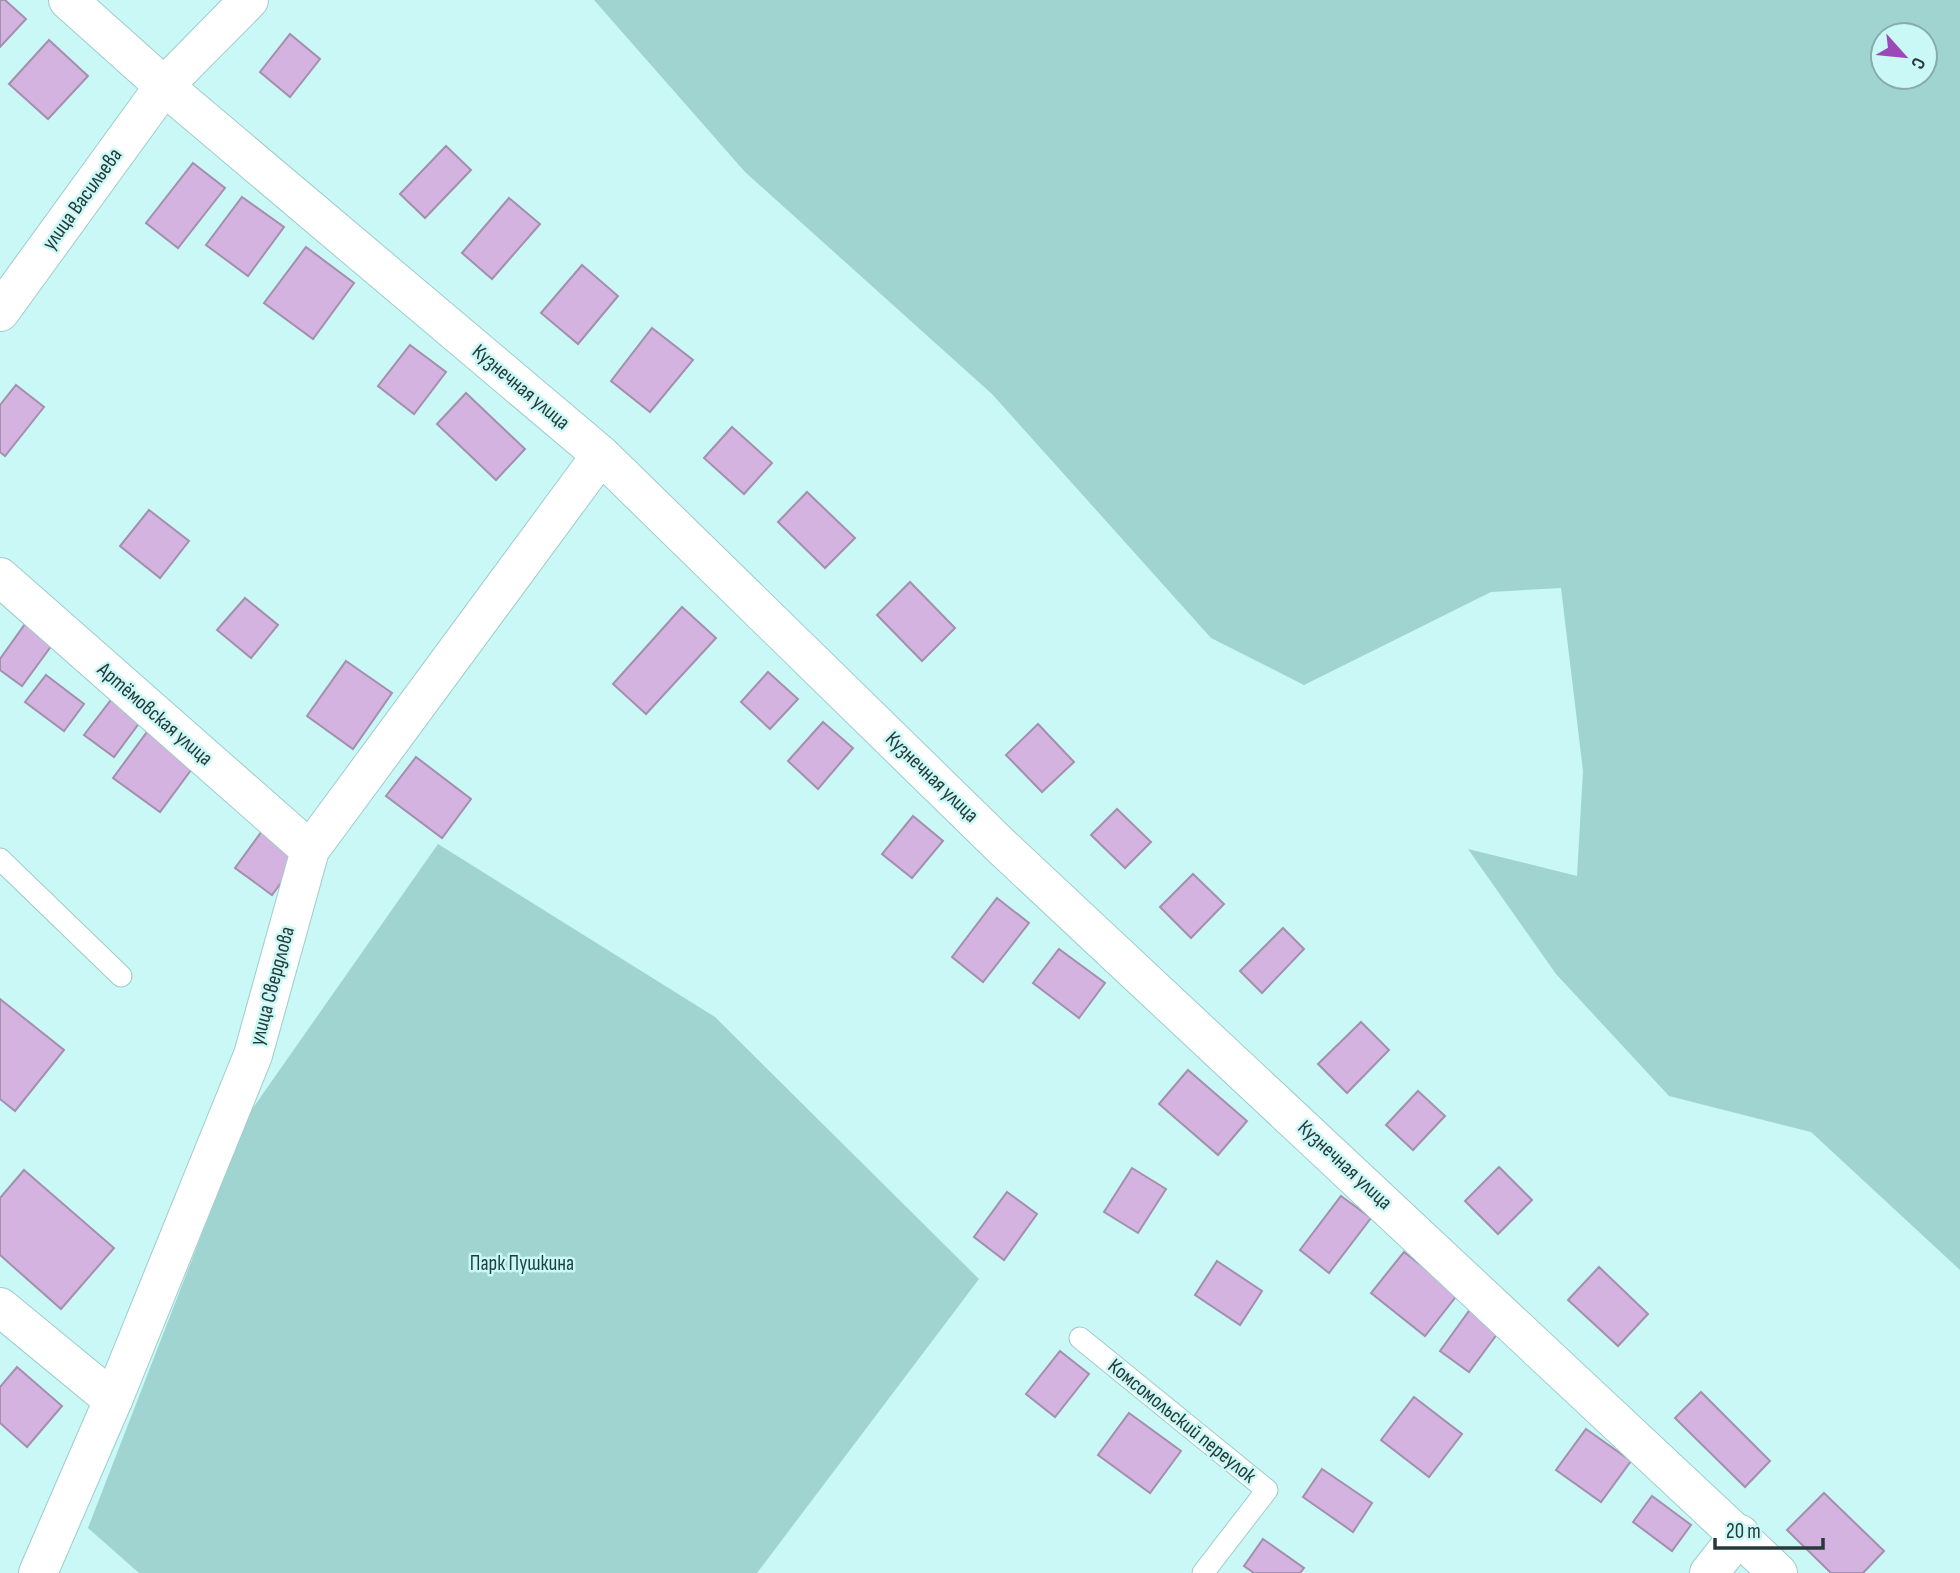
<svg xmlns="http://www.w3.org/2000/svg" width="1960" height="1573" font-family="'Sofia Sans Condensed',sans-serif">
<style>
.green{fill:#9fd4d1;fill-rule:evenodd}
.building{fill:#d4b3e1;stroke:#a48fac;stroke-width:2}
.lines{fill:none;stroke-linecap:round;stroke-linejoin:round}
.lane-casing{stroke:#9eccca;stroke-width:23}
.street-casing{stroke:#9eccca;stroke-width:40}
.lane{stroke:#fff;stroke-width:21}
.street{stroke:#fff;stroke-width:38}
.labels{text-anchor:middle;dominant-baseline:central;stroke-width:5;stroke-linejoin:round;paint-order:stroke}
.street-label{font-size:21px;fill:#273a39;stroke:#c9f8f6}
.park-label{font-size:21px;fill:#1b3f3e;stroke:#c9f8f6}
</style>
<rect width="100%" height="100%" fill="#c9f8f6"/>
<g class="green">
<path d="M594,0H1960V1270L1811,1132L1669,1096L1556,974L1468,849L1577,876L1583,771L1561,588L1491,592L1304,685L1211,638L992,394L745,172ZM1925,35V77H1883V35Z"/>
<path d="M438,844L715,1017L979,1279L757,1573H139L88,1528L248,1115Z"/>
</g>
<g class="building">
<path d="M0,0H5L26,19L0,47Z"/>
<path d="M290,34L320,59L290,97L260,72Z"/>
<path d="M49,40L88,76L48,119L9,84Z"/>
<path d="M446,146L471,170L425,218L400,194Z"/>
<path d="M193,163L225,188L178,248L146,223Z"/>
<path d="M242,197L284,227L248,276L206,245Z"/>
<path d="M509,198L540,224L492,279L462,253Z"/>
<path d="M306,247L354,283L313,339L264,303Z"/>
<path d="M582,265L618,296L578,344L541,313Z"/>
<path d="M652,328L693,360L650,412L611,381Z"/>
<path d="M410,345L446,372L414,414L378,386Z"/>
<path d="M16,385L44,407L5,456L0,452V405Z"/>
<path d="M466,393L525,449L496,480L437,424Z"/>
<path d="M732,427L772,463L744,494L704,458Z"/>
<path d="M807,492L855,538L825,568L778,522Z"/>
<path d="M149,510L189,541L160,578L120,546Z"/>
<path d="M910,582L955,628L922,661L877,615Z"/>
<path d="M245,598L278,625L251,658L217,630Z"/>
<path d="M682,607L716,638L646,714L613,684Z"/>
<path d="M25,624L52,645L22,686L0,670V659Z"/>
<path d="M346,661L392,693L353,749L307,716Z"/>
<path d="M768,672L798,699L770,729L741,702Z"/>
<path d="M46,675L84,704L64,731L25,702Z"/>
<path d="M114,696L143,718L114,757L84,735Z"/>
<path d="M823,722L853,748L818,789L788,761Z"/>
<path d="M1038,724L1074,762L1042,792L1006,755Z"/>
<path d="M147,732L194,766L160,812L113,778Z"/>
<path d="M416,757L471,799L442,838L386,796Z"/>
<path d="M1117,809L1151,842L1125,868L1091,835Z"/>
<path d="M913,816L943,841L912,878L882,854Z"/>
<path d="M262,831L299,858L272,895L235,868Z"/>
<path d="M1193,874L1224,904L1191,938L1160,907Z"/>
<path d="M997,898L1029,923L983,982L952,957Z"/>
<path d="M1283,928L1304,949L1262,993L1240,971Z"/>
<path d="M1059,949L1105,983L1079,1018L1033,983Z"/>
<path d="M0,999L64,1050L15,1111L0,1099Z"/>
<path d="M1361,1022L1389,1050L1347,1093L1318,1064Z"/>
<path d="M1188,1070L1247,1121L1218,1155L1159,1104Z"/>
<path d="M1418,1091L1445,1116L1413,1150L1386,1125Z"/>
<path d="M1499,1167L1532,1200L1498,1234L1465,1201Z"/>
<path d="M1132,1168L1166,1189L1138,1233L1104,1212Z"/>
<path d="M24,1170L114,1248L61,1309L0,1255V1198Z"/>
<path d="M1007,1192L1037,1214L1004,1260L974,1237Z"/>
<path d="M1341,1196L1371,1218L1329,1273L1300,1250Z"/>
<path d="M1404,1252L1458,1294L1425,1336L1371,1293Z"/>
<path d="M1217,1261L1262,1291L1240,1325L1195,1295Z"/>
<path d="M1599,1267L1648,1314L1618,1346L1568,1300Z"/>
<path d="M1474,1304L1503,1326L1469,1372L1440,1351Z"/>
<path d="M1060,1351L1089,1374L1055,1417L1026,1394Z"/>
<path d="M17,1367L62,1406L27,1447L0,1423V1387Z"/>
<path d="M1701,1392L1770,1461L1745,1487L1675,1418Z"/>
<path d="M1414,1397L1462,1434L1429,1477L1381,1440Z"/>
<path d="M1129,1413L1181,1451L1150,1493L1098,1455Z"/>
<path d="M1586,1429L1631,1461L1601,1502L1556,1470Z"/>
<path d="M1322,1469L1372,1503L1353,1532L1303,1497Z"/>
<path d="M1824,1493L1884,1551L1863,1573H1831L1787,1530Z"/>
<path d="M1652,1496L1691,1525L1672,1551L1633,1522Z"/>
<path d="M1263,1539L1304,1568L1300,1573H1254L1244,1566Z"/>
</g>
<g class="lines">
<g class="lane-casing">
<g id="lane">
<path d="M0,859L121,976"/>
<path d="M1080,1338L1267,1490L1203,1573"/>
</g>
</g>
<g class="street-casing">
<g id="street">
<path d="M68,0L164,86L601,455L1002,847L1778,1573"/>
<path d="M0,312L164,86L249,0"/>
<path d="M0,577L310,850"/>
<path d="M0,1307L113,1400"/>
<path d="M38,1573L113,1400L253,1055L310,850L601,455"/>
<path d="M1709,1573L1740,1534"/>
</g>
</g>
<use href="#lane" class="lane"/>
<use href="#street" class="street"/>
</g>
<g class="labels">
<g class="street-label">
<text transform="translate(82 199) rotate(-54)">улица Васильева</text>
<text transform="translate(521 387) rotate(40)">Кузнечная улица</text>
<text transform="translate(155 714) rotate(41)">Артёмовская улица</text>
<text transform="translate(932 777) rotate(44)">Кузнечная улица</text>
<text transform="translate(272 986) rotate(-75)">улица Свердлова</text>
<text transform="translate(1345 1165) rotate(43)">Кузнечная улица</text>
<text transform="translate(1182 1421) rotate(39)">Комсомольский переулок</text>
</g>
<g class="park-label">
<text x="522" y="1263">Парк Пушкина</text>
</g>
</g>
<g transform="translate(1904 56) rotate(117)"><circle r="33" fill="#c9f8f6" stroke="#88acaa" stroke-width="2"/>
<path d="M0-5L12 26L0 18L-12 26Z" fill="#9b49b8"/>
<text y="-10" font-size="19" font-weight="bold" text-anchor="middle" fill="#273a39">С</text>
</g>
<path d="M1715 1538v10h108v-10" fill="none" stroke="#273a39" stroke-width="3.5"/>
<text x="1726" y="1538" font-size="21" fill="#273a39" stroke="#c9f8f6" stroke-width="5" paint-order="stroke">20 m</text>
</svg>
